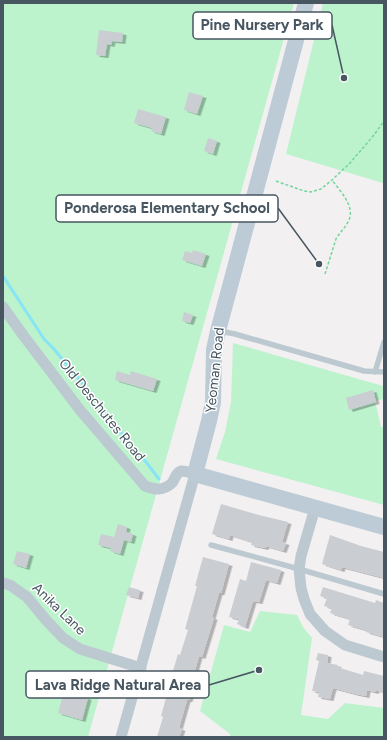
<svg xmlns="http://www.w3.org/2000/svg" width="387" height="740" font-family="Figtree,sans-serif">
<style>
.green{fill:#bcf3cd}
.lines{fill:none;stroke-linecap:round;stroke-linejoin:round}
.stream{stroke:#86e5f4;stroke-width:3}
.building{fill:#caced3;filter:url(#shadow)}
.path{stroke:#71d59c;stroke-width:1.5;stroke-dasharray:3 2;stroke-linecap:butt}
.lane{stroke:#bdc9d1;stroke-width:5.5}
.street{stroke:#bdc9d1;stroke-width:11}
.secondary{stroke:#bdcbd6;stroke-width:16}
.labels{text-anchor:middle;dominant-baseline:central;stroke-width:3;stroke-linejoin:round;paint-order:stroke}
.street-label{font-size:14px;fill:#475660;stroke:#fff}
.leader{fill:none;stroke:#475660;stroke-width:1.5}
.callout-dot{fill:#475660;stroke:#fff;stroke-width:1.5}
.callout{fill:#fff;stroke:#475660;stroke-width:1.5}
.callout-label{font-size:15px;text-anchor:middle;font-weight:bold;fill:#475660}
</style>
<defs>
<filter id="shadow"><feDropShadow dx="3.5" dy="2" stdDeviation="0" flood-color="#0004"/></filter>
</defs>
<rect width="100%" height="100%" fill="#f3f0f1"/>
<g class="green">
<path d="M3,3H294L88,737H3Z"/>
<path d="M323,3H384V185L383,183L286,154Z"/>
<path d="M233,343L383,386L384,399L375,401L381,427H384V505L216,459L225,432L231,402Z"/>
<path d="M260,611L297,615L303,627L312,638L301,715L328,719L345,703L384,708V737H230V734L200,711L224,625L250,632Z"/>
</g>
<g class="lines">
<path class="stream" d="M3,276L44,339L53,348L83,384L115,424L128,442L146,462L159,479"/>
</g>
<g class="building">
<path d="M99,30L123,33L122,42L112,41L111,45L107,44L105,56L96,55Z"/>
<path d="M189,92L203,96L197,114L184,110Z"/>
<path d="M138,109L166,117L161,134L151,131L152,128L134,123Z"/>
<path d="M208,138L217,141L213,154L204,151Z"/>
<path d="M193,250L206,254L202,266L182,260L185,251L192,253Z"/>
<path d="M184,312L193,315L190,323L182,321Z"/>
<path d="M117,371L130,375L131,371L157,379L153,391L115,380Z"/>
<path d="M373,390L376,402L349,410L346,398Z"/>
<path d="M221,504L259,515L288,522L282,542L286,543L283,551L266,546L265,548L251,545L252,542L230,535L229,539L212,534Z"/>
<path d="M118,524L127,527L126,532L133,534L131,542L124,540L120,554L110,551L111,548L98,545L101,534L114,537Z"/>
<path d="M330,535L361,546L384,552V578L342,567L341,570L322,564Z"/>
<path d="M17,551L30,554L26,568L13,564Z"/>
<path d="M203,557L229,564L221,593H219L212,617L214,618L202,657L199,656L192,681L194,682L189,700H187L179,728L182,729L179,737H157L163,717L161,716L167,694H166L178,654L180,655L188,630L185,629L197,586H195Z"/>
<path d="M251,562L281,570L277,583L266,580L259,602L253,601L245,627L237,624L239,619L229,617L240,579L246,581Z"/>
<path d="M129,587L140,590L138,598L126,595Z"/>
<path d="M323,587L375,603L376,600L384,603V637L366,632V630L348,625L350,619L330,613L332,608L324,606L327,598L320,596Z"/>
<path d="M318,653L328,655L327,663L338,665L337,667L363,675L364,671L384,676V693L376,690L375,692L367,690L366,696L356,694L333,688L330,699L318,697L319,692L312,691L319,661L316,660Z"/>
<path d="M64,691L88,698L82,720L58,713Z"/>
</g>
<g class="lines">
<g class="path">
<path d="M276,181L304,191L311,192L321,189L332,180L350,163L374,135L384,121"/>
<path d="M325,274L336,239C340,232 346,227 349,220C355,206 340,191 332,180"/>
</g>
<g class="lane">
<path d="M220,331L235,334L364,371L384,372"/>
<path d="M375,372L384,342"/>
<path d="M211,545L299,569L384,594"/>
</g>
<g class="street">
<path d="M3,307L23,335L80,410L145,486C156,490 163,491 172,483C175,479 176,472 182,471C186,471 191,473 195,474L121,737"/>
<path d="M315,508L301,556L299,569L301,588L304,599L310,614L325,631L345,645L384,657"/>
<path d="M3,583L10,585L27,597L46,620L63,638L80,649L141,668"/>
</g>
<path class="secondary" d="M306,3L218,331L214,350L213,402L209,421L195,474L384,527"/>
</g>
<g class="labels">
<g class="street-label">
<text transform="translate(215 370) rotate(-84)">Yeoman Road</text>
<text transform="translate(102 410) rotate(51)">Old Deschutes Road</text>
<text transform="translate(59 609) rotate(44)">Anika Lane</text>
</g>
</g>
<path class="leader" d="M344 78L332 25M319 264L278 208M259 670L209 685"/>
<g class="callout-dot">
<circle cx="344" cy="78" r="4"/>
<circle cx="319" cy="264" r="4"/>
<circle cx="259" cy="670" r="4"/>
</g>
<g class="callout">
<rect x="193" y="12" width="139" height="27" rx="4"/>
<rect x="56" y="195" width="222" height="27" rx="4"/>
<rect x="26" y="671" width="183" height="27" rx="4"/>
</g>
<g class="callout-label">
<text x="262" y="30">Pine Nursery Park</text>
<text x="167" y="213">Ponderosa Elementary School</text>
<text x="118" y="690">Lava Ridge Natural Area</text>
</g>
<rect width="387" height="740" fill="none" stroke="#475660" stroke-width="8"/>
</svg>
